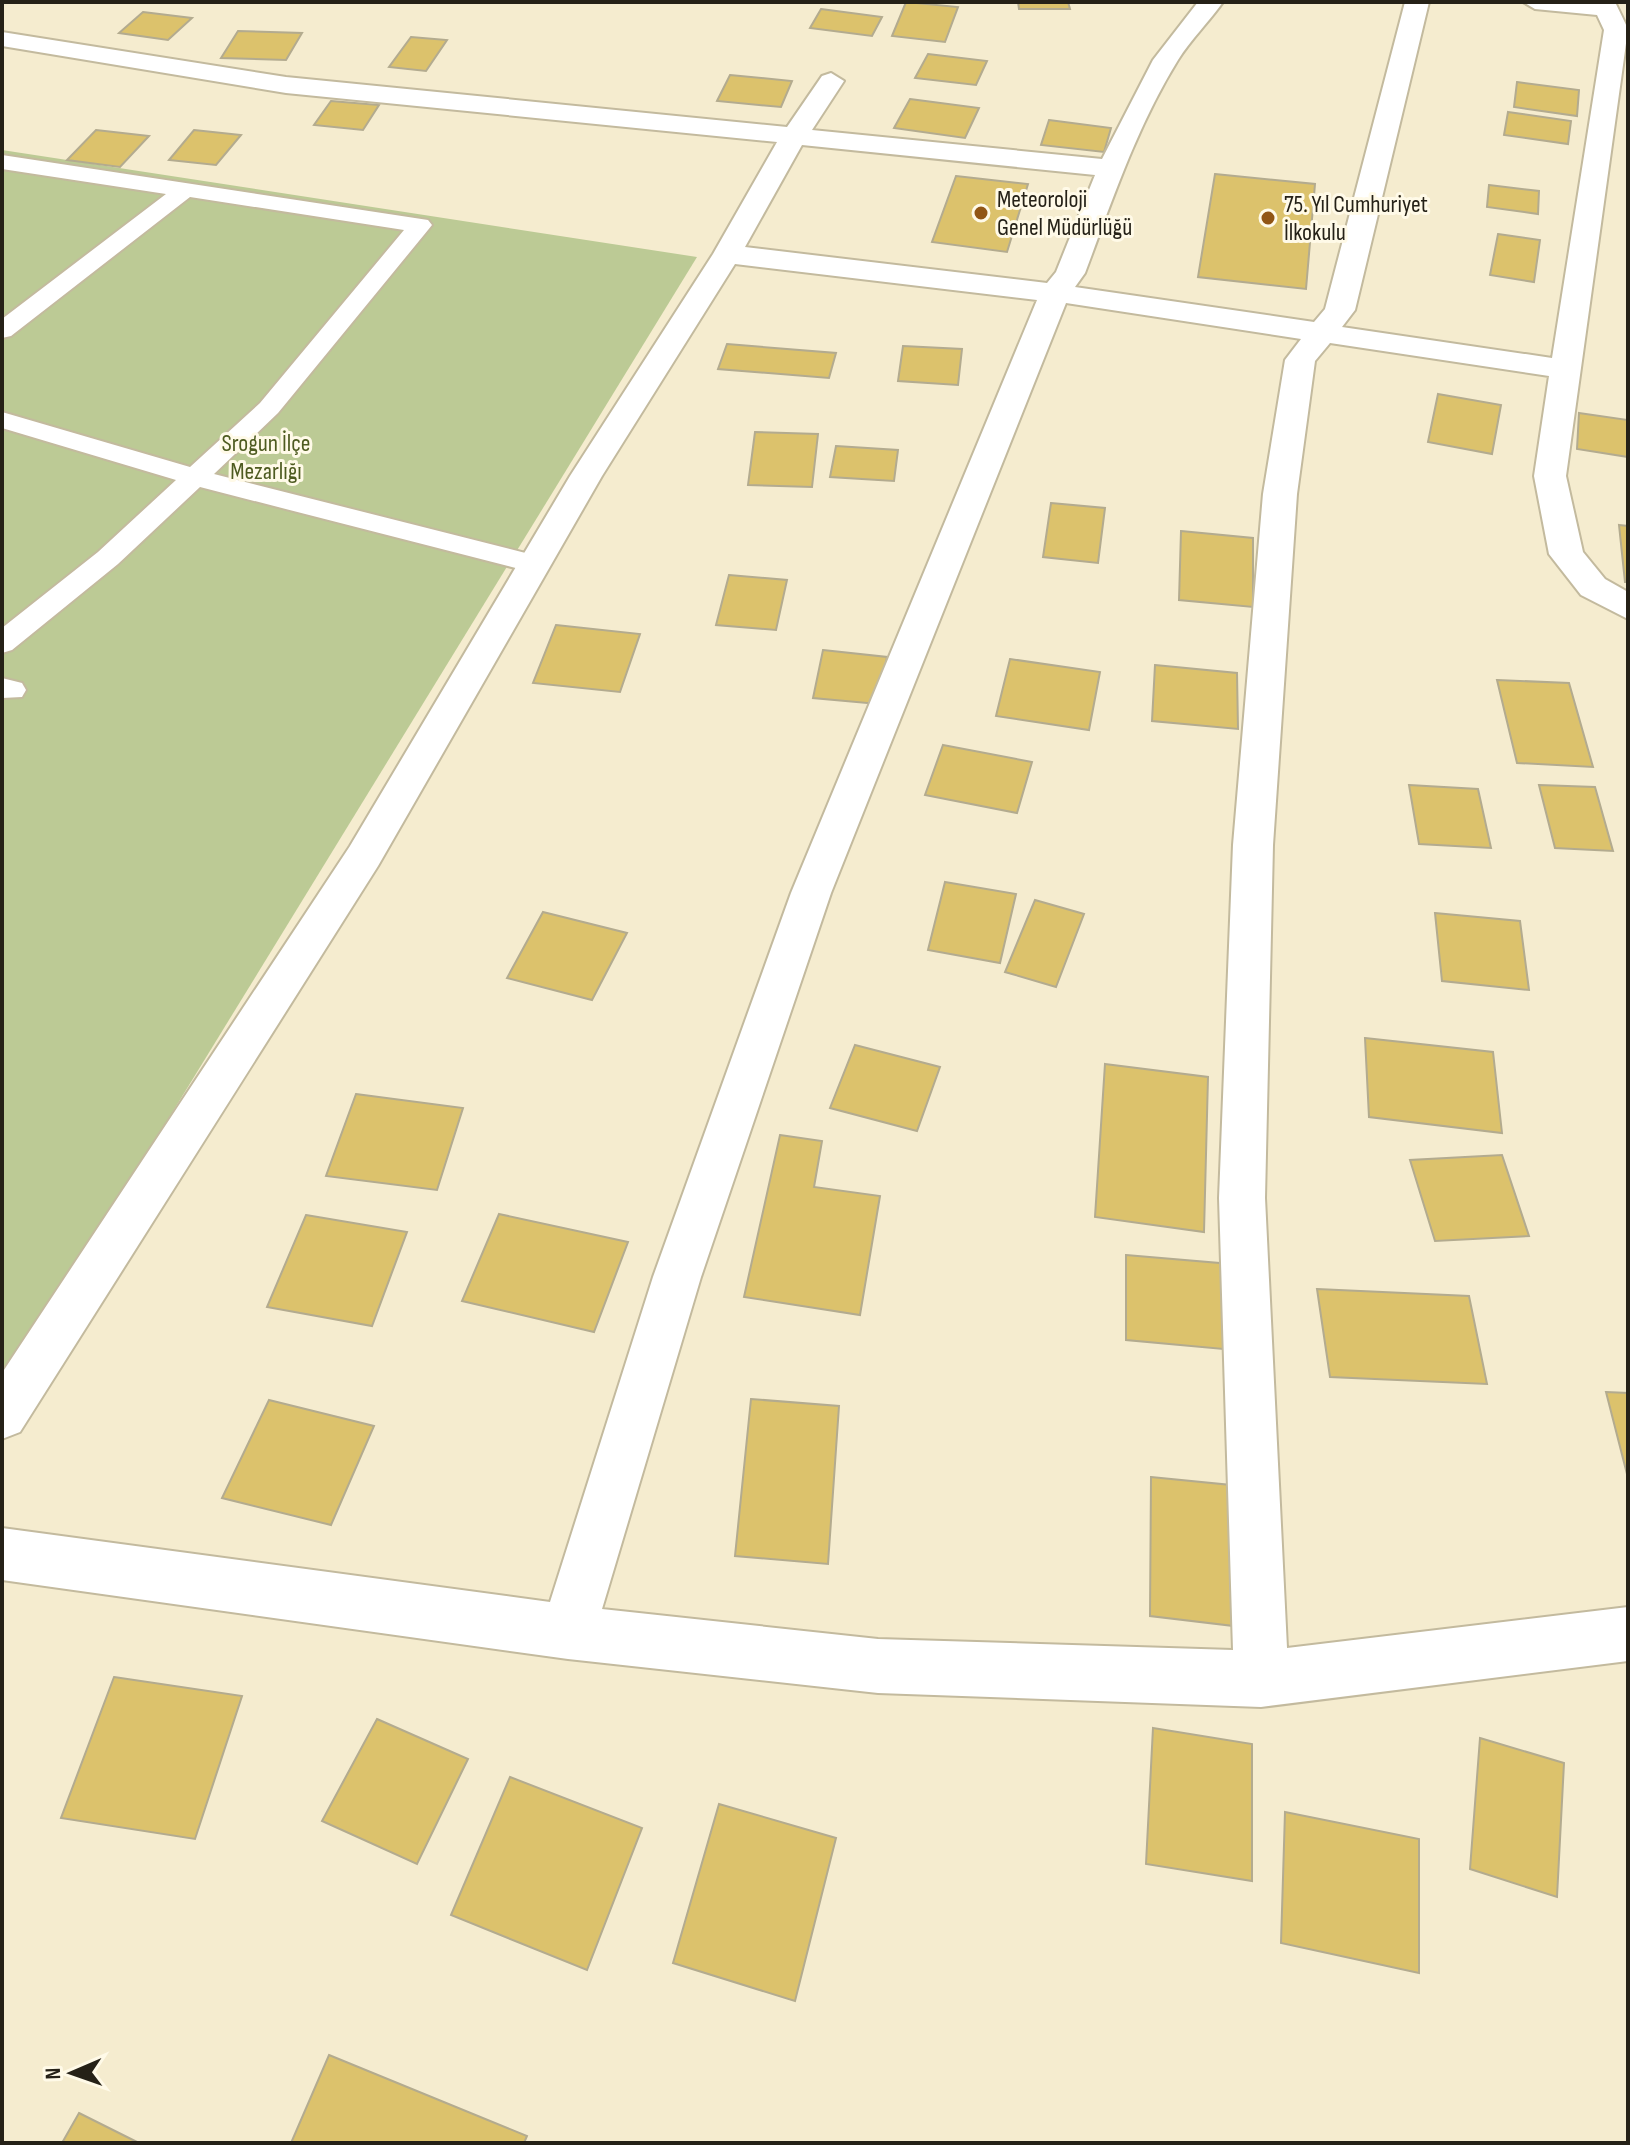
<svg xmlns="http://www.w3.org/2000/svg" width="1630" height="2145" font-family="'Sofia Sans Condensed',sans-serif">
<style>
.green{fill:#bcca95}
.building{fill:#dcc26c;stroke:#b3ab8f;stroke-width:2}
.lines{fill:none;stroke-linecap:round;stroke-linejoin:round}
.lane-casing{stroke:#c3ba9e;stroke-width:4}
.street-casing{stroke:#c3ba9e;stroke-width:4}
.lane{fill:#fff;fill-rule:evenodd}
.street{fill:#fff;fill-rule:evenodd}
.poi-dot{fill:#915615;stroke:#fffae8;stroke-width:3}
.labels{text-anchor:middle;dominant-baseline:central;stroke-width:6;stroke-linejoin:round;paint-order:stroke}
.far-poi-label{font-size:24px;fill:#252117;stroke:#fffae8;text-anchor:start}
.far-park-label{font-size:24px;fill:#4e5b20;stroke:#fffae8}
</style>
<rect width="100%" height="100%" fill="#f5eccf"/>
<path class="green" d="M2,150L697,257L2,1390Z"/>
<g class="building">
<path d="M906,2L958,7L945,42L892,36Z"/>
<path d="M1018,2H1068L1070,9H1019Z"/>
<path d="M821,9L882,17L872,36L810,28Z"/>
<path d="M143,12L192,18L168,40L119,33Z"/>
<path d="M238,31L302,33L286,60L221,58Z"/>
<path d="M411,37L447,40L426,71L389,67Z"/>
<path d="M928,54L987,61L976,85L915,78Z"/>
<path d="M730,75L792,81L781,107L717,101Z"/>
<path d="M1517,82L1579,90L1577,116L1514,107Z"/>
<path d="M910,99L979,108L965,138L894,128Z"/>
<path d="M331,101L379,105L363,130L314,125Z"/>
<path d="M1508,112L1571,121L1568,144L1504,135Z"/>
<path d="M1049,120L1111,128L1104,152L1041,145Z"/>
<path d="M96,130L149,136L120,167L67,160Z"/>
<path d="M194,130L241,135L216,165L169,160Z"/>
<path d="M1215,174L1315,184L1306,289L1198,277Z"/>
<path d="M956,176L1028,184L1007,252L932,242Z"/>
<path d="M1489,185L1539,191L1538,214L1487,207Z"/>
<path d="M1498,234L1540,240L1534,282L1490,275Z"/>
<path d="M727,344L836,353L829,378L718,369Z"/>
<path d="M903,346L962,349L958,385L898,381Z"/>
<path d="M1438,394L1501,405L1492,454L1428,442Z"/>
<path d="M1579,413L1628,420V457L1577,449Z"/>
<path d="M755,432L818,434L812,487L748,485Z"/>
<path d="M836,446L898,450L894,481L830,477Z"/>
<path d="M1051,503L1105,508L1098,563L1043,557Z"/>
<path d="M1619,525L1628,526V582H1625Z"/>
<path d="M1181,531L1253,538V607L1179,600Z"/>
<path d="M729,575L787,580L776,630L716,625Z"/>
<path d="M556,625L640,634L620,692L533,683Z"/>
<path d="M823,650L887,657L878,704L813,698Z"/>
<path d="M1010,659L1100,672L1089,730L996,716Z"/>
<path d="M1155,665L1237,673L1238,729L1152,721Z"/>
<path d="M1497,680L1569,683L1593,767L1517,763Z"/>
<path d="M943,745L1032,762L1017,813L925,795Z"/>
<path d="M1409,785L1478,789L1491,848L1419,844Z"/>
<path d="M1539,785L1595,787L1613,851L1555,848Z"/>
<path d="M945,882L1016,894L1000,963L928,950Z"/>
<path d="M1035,900L1084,914L1056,987L1005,972Z"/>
<path d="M543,912L627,933L592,1000L507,978Z"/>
<path d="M1435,913L1520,921L1529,990L1442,981Z"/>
<path d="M1365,1038L1493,1052L1502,1133L1369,1117Z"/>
<path d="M855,1045L940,1067L917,1131L830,1108Z"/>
<path d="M1105,1064L1208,1077L1204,1232L1095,1217Z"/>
<path d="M356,1094L463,1108L437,1190L326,1176Z"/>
<path d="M780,1135L822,1141L814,1187L880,1196L860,1315L744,1297Z"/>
<path d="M1502,1155L1529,1236L1435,1241L1410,1160Z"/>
<path d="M499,1214L628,1242L594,1332L462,1301Z"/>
<path d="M306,1215L407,1232L372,1326L267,1307Z"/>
<path d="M1126,1255L1231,1264L1234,1350L1126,1340Z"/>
<path d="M1317,1289L1469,1296L1487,1384L1330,1377Z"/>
<path d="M1606,1392L1628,1393V1478Z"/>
<path d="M751,1399L839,1406L828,1564L735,1556Z"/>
<path d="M269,1400L374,1426L331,1525L222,1498Z"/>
<path d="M1151,1477L1231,1485L1234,1626L1150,1616Z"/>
<path d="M114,1677L242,1696L195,1839L61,1818Z"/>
<path d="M377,1719L468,1759L417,1864L322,1821Z"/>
<path d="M1153,1728L1252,1744V1881L1146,1864Z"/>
<path d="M1480,1738L1564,1763L1557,1897L1470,1869Z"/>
<path d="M510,1777L642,1828L587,1970L451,1915Z"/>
<path d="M719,1804L836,1838L795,2001L673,1963Z"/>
<path d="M1285,1812L1419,1839V1973L1281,1943Z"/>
<path d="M329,2055L527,2136L524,2143H291Z"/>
<path d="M79,2113L139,2143H62Z"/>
</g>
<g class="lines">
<g class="lane-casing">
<g id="lane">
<path d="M2,155L428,220L432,225L428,230L278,413L214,474L545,558L549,564L545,570L535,573L200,487L118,564L12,650L2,653V628L98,552L176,480L2,428V412L190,467L260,403L404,230L190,197L11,336L2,338V319L166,194L2,169Z"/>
<path d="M2,678L22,683L26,690L22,697L2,698Z"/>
</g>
</g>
<g class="street-casing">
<path id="street" d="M1198,2H1223C1209,22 1191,39 1178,60C1137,126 1112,201 1085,273L1075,287L1314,322L1325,309L1405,2H1429L1355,310L1342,327L1552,358L1604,30L1597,15L1535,9L1523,2H1615L1628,29L1566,476L1583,552L1605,579L1628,592V619L1581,595L1549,554L1534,476L1549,376L1330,343L1315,361L1297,494L1273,845L1265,1198L1287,1648L1628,1607V1661L1261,1707L878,1693L568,1659L2,1580V1528L550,1602L653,1277L791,893L1037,300L735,264L602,476L378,866L20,1432L2,1439V1373L350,846L570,476L713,254L777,142L286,93L2,46V32L286,77L787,127L822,76L831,73L844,81L812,130L1102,159L1153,60ZM802,145L1095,175L1056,272L1047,283L745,247ZM1066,303L1301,339L1285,360L1263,494L1233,845L1219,1198L1233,1650L878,1639L602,1609L701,1277L831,893Z"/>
</g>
<use href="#lane" class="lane"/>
<use href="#street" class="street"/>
</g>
<g class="poi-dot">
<circle cx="981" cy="213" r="8"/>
<circle cx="1268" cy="218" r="8"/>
</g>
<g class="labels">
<g class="far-poi-label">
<text x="997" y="199">Meteoroloji<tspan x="997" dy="28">Genel Müdürlüğü</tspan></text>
<text x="1284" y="204">75. Yıl Cumhuriyet<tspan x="1284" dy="28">İlkokulu</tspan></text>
</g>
<g class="far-park-label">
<text x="266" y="443">Srogun İlçe<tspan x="266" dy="28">Mezarlığı</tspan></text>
</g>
</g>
<rect width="1630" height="2145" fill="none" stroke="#252117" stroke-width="8"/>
<g transform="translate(72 2073) rotate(268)" stroke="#fffae8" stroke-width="6" paint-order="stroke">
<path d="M0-6L14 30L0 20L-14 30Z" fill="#252117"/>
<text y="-12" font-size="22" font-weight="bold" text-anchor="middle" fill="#252117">N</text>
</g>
</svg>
